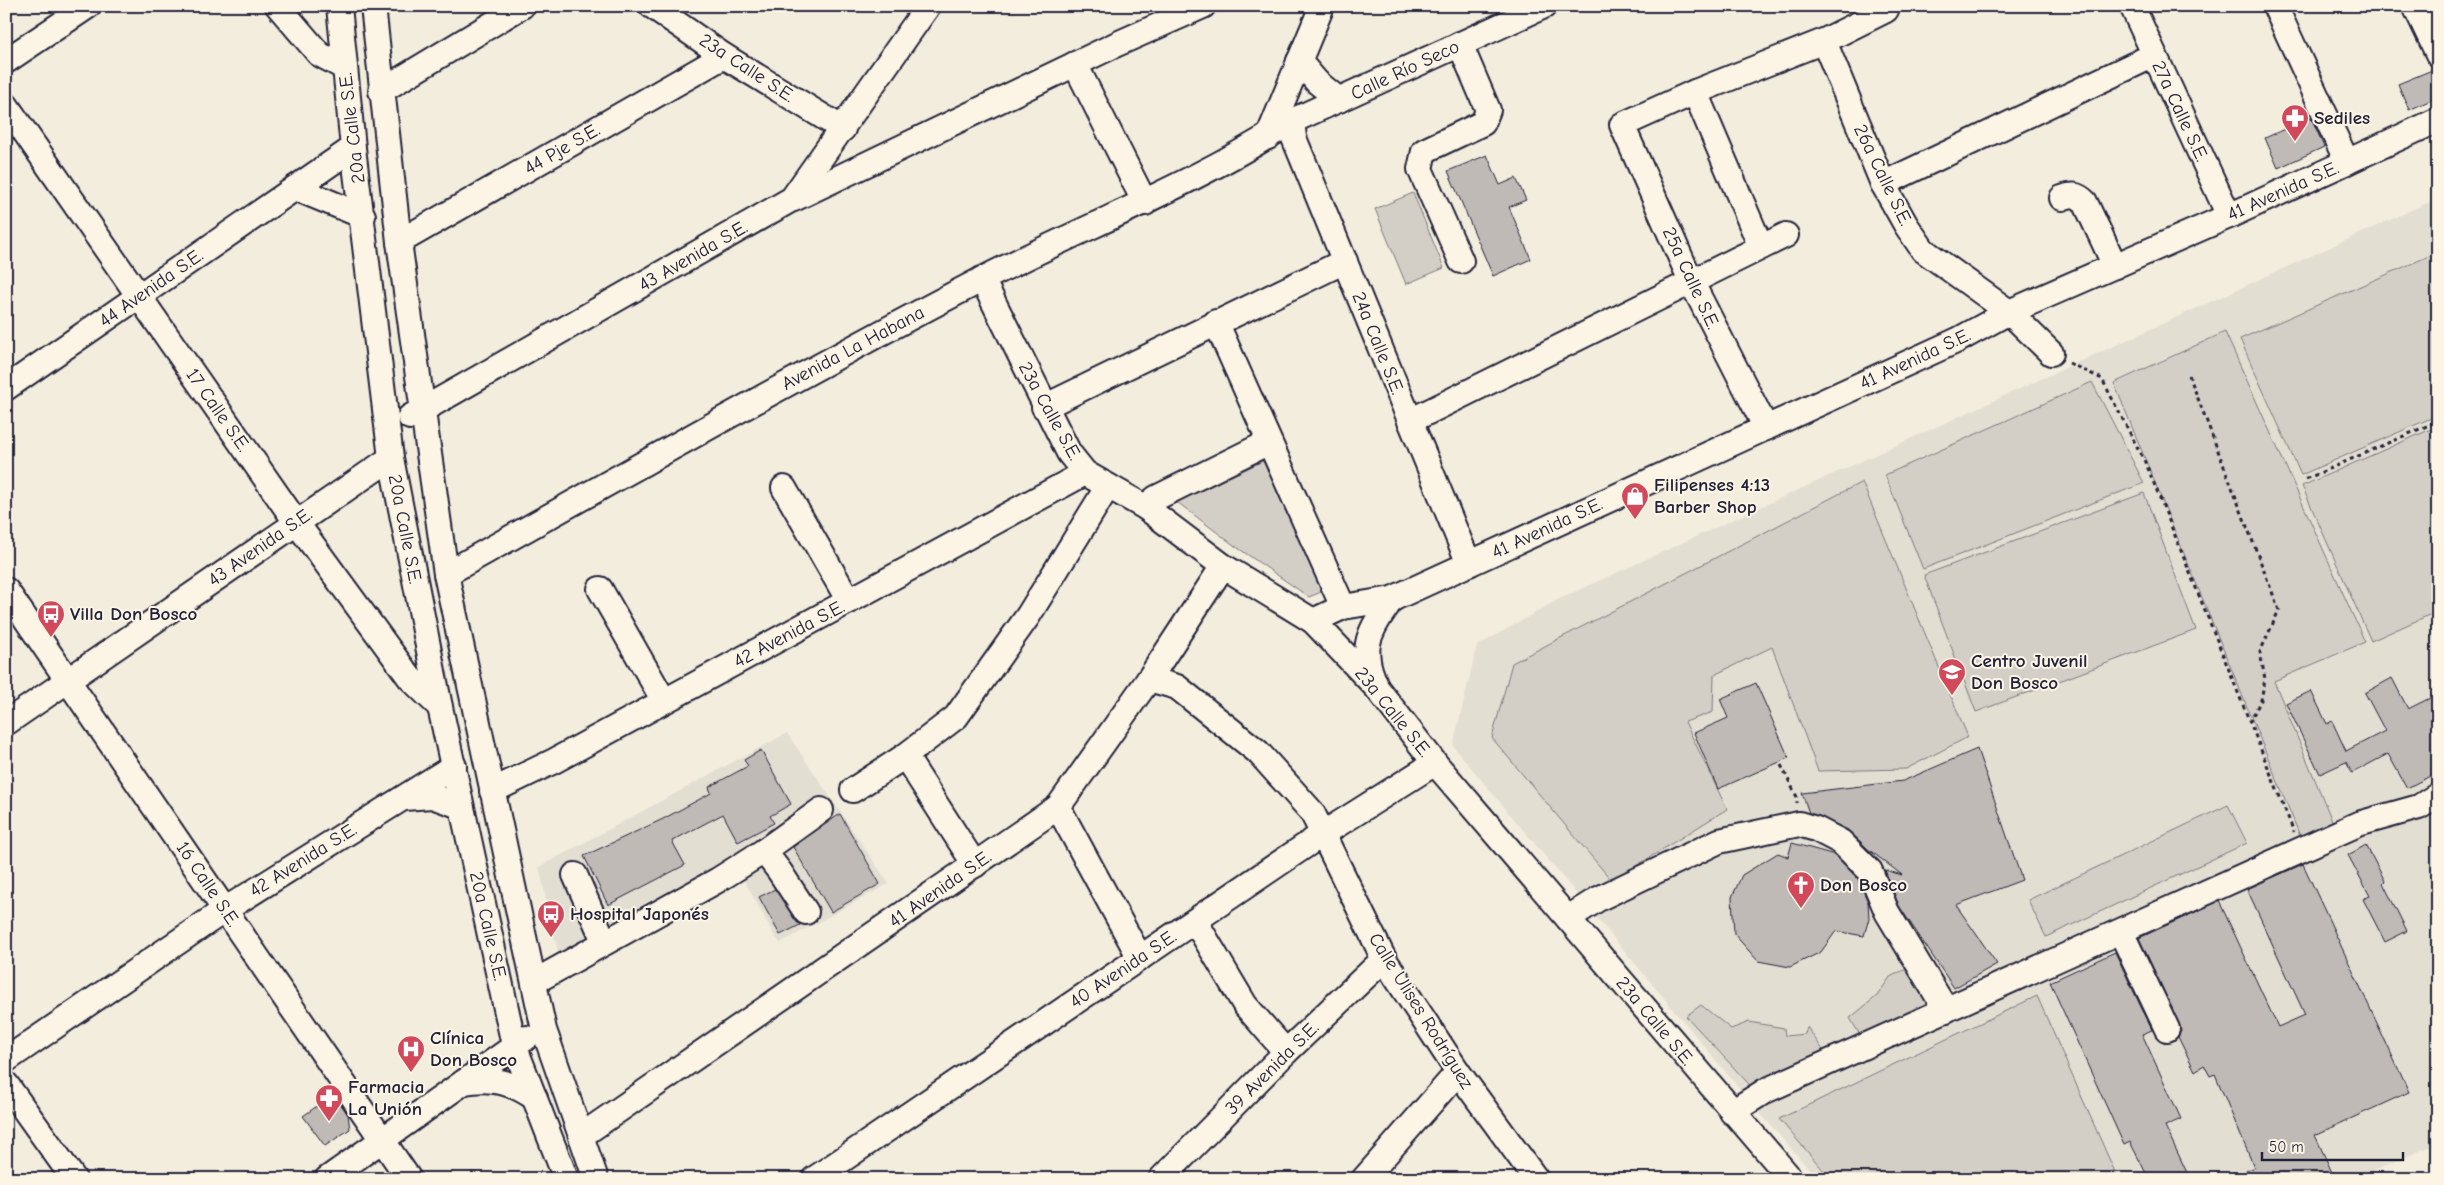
<svg xmlns="http://www.w3.org/2000/svg" width="2444" height="1185" font-family="'Comic Neue',sans-serif">
<style>
.built{fill:#e3ded2}
.green{fill:#d4cfc6;stroke:#7b7880}
.building{fill:#bfbab6;stroke:#22223b}
.lines{fill:none;stroke-linecap:round;stroke-linejoin:round}
.minor-casing{stroke:#22223b;stroke-width:28}
.path{stroke:#22223b;stroke-width:3;stroke-dasharray:4 4;stroke-linecap:butt}
.minor{stroke:#fcf5e5;stroke-width:24}
.labels{text-anchor:middle;dominant-baseline:central;stroke-width:4;stroke-linejoin:round;paint-order:stroke}
.street-label{font-size:19px;fill:#22223b;stroke:#fcf5e5}
.poi-label{font-size:19px;font-weight:bold;fill:#22223b;stroke:#fcf5e5;text-anchor:start}
</style>
<rect width="100%" height="100%" fill="#f3edde"/>
<filter id="ink" filterUnits="userSpaceOnUse"><feTurbulence type="fractalNoise" baseFrequency=".02" numOctaves="2"/><feDisplacementMap in="SourceGraphic" scale="10" xChannelSelector="R" yChannelSelector="G"/><feConvolveMatrix kernelMatrix="1 2 1 2 8 2 1 2 1" color-interpolation-filters="sRGB"/></filter>
<g filter="url(#ink)">
<g class="built">
<path d="M2438,198V1143L2355,1179H1818L1766,1120L1453,746L1477,646L1557,600Z"/>
<path d="M787,733L889,884L780,943L774,935L744,880L564,978L539,867Z"/>
</g>
<g class="green">
<path d="M1413,193L1444,268L1406,284L1375,209Z"/>
<path d="M2438,252V415L2301,475L2240,339Z"/>
<path d="M2225,332L2365,642L2274,681L2333,823L2300,836L2114,383Z"/>
<path d="M2092,382L2144,483L1923,569L1885,475Z"/>
<path d="M2438,426V611L2371,641L2302,486Z"/>
<path d="M1263,461L1324,591L1309,597L1235,546L1177,502Z"/>
<path d="M1862,482L1968,737L1906,769L1818,771L1772,647L1714,675L1713,712L1685,722L1727,809L1612,881L1492,738L1512,663Z"/>
<path d="M2144,493L2196,630L1976,712L1924,575Z"/>
<path d="M2228,805L2247,843L2046,937L2028,900Z"/>
<path d="M1904,970L1916,972L1936,1009L1864,1042L1850,1018L1877,996L1890,977Z"/>
<path d="M2037,996L2118,1179H1831L1779,1119Z"/>
<path d="M1701,1005L1731,1029L1749,1022L1784,1028L1785,1036L1805,1034L1807,1027L1825,1053L1759,1095L1686,1016Z"/>
</g>
<g class="building">
<path d="M2432,70L2438,83V97L2409,110L2398,84Z"/>
<path d="M2311,117L2324,147L2278,168L2265,138Z"/>
<path d="M1487,155L1500,185L1516,178L1526,200L1509,207L1531,259L1493,276L1448,171Z"/>
<path d="M2392,678L2408,709L2432,697L2438,709V772L2407,788L2388,754L2352,773L2346,762L2320,774L2286,703L2311,691L2327,724L2332,721L2346,751L2385,731L2365,693Z"/>
<path d="M1756,683L1789,758L1718,789L1694,733L1728,718L1720,699Z"/>
<path d="M1977,749L2022,880L1956,905L1997,964L1954,988L1899,906L1885,870L1902,875L1868,849L1848,830L1809,813L1802,793L1903,781Z"/>
<path d="M761,750L791,804L770,816L774,823L738,842L723,814L672,841L685,865L608,905L584,856L663,819L711,793L709,787L748,766L744,760Z"/>
<path d="M840,814L880,884L831,912L793,847Z"/>
<path d="M1792,843L1835,855L1858,879L1868,902L1869,918L1864,936L1836,931L1821,952L1790,967L1758,961L1734,934L1732,897L1742,875L1778,853L1788,857Z"/>
<path d="M2366,845L2385,881L2383,883L2407,931L2385,942L2363,899L2370,896L2348,855Z"/>
<path d="M2303,864L2409,1092L2315,1135L2335,1179H2229L2254,1167L2215,1074L2210,1076L2204,1065L2195,1071L2178,1037L2181,1031L2179,1023L2139,938L2219,901L2278,1027L2305,1015L2247,889Z"/>
<path d="M775,889L800,925L780,935L759,897Z"/>
<path d="M2115,952L2152,1030L2142,1034L2181,1119L2165,1126L2190,1179H2149L2130,1142L2124,1145L2050,982Z"/>
<path d="M334,1094L348,1115L350,1129L325,1146L303,1116Z"/>
</g>
<g class="lines">
<g class="minor-casing">
<g id="minor">
<path d="M278,6L319,54L345,68"/>
<path d="M339,6L353,148L391,458L440,707L514,1045L566,1179"/>
<path d="M373,6L399,242L446,574L544,1030L596,1179"/>
<path d="M652,6L724,56L843,129"/>
<path d="M1885,6L1886,10L1824,41L1883,184L1906,225L1923,250L2009,312L2051,353"/>
<path d="M2132,6L2229,216"/>
<path d="M2275,6L2347,162"/>
<path d="M2415,6L2438,54"/>
<path d="M1460,44L1488,110L1483,123L1424,151L1420,169L1461,261"/>
<path d="M6,61L88,6"/>
<path d="M1299,61L1317,82L1339,100"/>
<path d="M1075,64L1145,203"/>
<path d="M381,91L522,6"/>
<path d="M1695,92L1761,247"/>
<path d="M6,105L296,522L410,678L440,707"/>
<path d="M1292,121L1294,138L1469,564"/>
<path d="M1268,137L1322,6"/>
<path d="M1883,184L2154,55"/>
<path d="M295,188L363,216"/>
<path d="M2062,198C2072,194 2077,194 2085,202L2115,266"/>
<path d="M794,199L1117,44L1203,6"/>
<path d="M399,242L724,56"/>
<path d="M982,279L1069,453L1085,473L1145,507L1223,566L1313,621L1376,687L1435,763L1791,1179"/>
<path d="M1216,322L1343,607"/>
<path d="M6,388L353,148"/>
<path d="M1044,407L1345,261"/>
<path d="M410,417L792,199L928,6"/>
<path d="M1410,421L1786,235"/>
<path d="M1766,428L1691,281L1622,125L1695,92L1824,41"/>
<path d="M784,488L849,601"/>
<path d="M1145,507L1156,498L1269,442"/>
<path d="M446,574C623,475 799,375 979,281C1083,227 1194,185 1292,121L1544,6"/>
<path d="M600,589L664,701"/>
<path d="M6,590L409,1179"/>
<path d="M1313,621L1343,607L1392,599L1958,340L2009,312L2229,216L2438,120"/>
<path d="M1149,679L1177,687L1258,752L1312,812L1384,959L1458,1072L1536,1179"/>
<path d="M1375,683C1358,646 1371,629 1392,599"/>
<path d="M6,723L391,458"/>
<path d="M905,756L975,865"/>
<path d="M853,790L905,756L956,717L1028,616L1108,486"/>
<path d="M492,791L554,761L1085,473"/>
<path d="M404,798L432,796L460,806"/>
<path d="M1058,807L1140,958"/>
<path d="M764,851L780,872L806,912"/>
<path d="M575,875L604,941"/>
<path d="M1568,918L1598,899L1719,841L1799,824L1816,829L1841,842L1870,871L1887,912L1946,1010"/>
<path d="M1195,921L1245,1005L1286,1052"/>
<path d="M2121,932L2167,1029"/>
<path d="M534,982L718,880L764,851L821,810"/>
<path d="M6,1060L226,909L454,766"/>
<path d="M464,1082C492,1077 512,1082 535,1098"/>
<path d="M6,1084L74,1179"/>
<path d="M1732,1112L1765,1091L2358,824L2419,807L2438,795"/>
<path d="M581,1136L1058,807L1149,679L1223,566"/>
<path d="M327,1179L526,1038"/>
<path d="M814,1179L1321,835L1435,763"/>
<path d="M1161,1179L1286,1052L1384,959"/>
<path d="M1364,1179L1458,1072"/>
</g>
</g>
<g class="path">
<path d="M2069,363L2102,379L2147,466L2294,832"/>
<path d="M2189,375L2279,610L2260,652L2265,679L2261,700L2250,721"/>
<path d="M2306,479L2438,421"/>
<path d="M1781,765L1797,797V803"/>
</g>
<use href="#minor" class="minor"/>
</g>
</g>
<defs>
<g id="pharmacy-pin" transform="scale(1.4375)"><path d="M0 17L-7.5 6A9.5 9.5 0 1 1 7.5 6Z" fill="#d1495b" stroke="#fcf5e5"/><path d="M-2-6h4v4h4v4h-4v4h-4v-4h-4v-4h4Z" fill="#fff"/></g>
<g id="shop-pin" transform="scale(1.4375)"><path d="M0 17L-7.5 6A9.5 9.5 0 1 1 7.5 6Z" fill="#d1495b" stroke="#fcf5e5"/><path d="M-5-2.5h2.3a2.7 3.5 0 0 1 5.4 0H5L5.5 6h-11ZM-1.5-2.5h3a1.5 2.3 0 0 0-3 0Z" fill="#fff"/></g>
<g id="bus-pin" transform="scale(1.4375)"><path d="M0 17L-7.5 6A9.5 9.5 0 1 1 7.5 6Z" fill="#d1495b" stroke="#fcf5e5"/><path d="M-5-6H5V4H4V6H2V4H-2V6H-4V4H-5ZM-3.5-4V0h7V-4ZM-3.5 1.2v1.5H-2V1.2ZM2 1.2v1.5H3.5V1.2Z" fill="#fff"/></g>
<g id="school-pin" transform="scale(1.4375)"><path d="M0 17L-7.5 6A9.5 9.5 0 1 1 7.5 6Z" fill="#d1495b" stroke="#fcf5e5"/><path d="M0-5L7-2L0 1L-7-2ZM-4 1L0 2.5L4 1V4Q0 6-4 4Z" fill="#fff"/></g>
<g id="church-pin" transform="scale(1.4375)"><path d="M0 17L-7.5 6A9.5 9.5 0 1 1 7.5 6Z" fill="#d1495b" stroke="#fcf5e5"/><path d="M-1.2-6h2.4v3.5h3.3v2.4h-3.3V6h-2.4V-.1h-3.3v-2.4h3.3Z" fill="#fff"/></g>
<g id="hospital-pin" transform="scale(1.4375)"><path d="M0 17L-7.5 6A9.5 9.5 0 1 1 7.5 6Z" fill="#d1495b" stroke="#fcf5e5"/><path d="M-5-5h3v3.5h4V-5h3V5h-3V1.5h-4V5h-3Z" fill="#fff"/></g>
</defs>
<g fill-rule="evenodd">
<use href="#pharmacy-pin" x="2295" y="118"/>
<use href="#shop-pin" x="1635" y="496"/>
<use href="#bus-pin" x="51" y="614"/>
<use href="#school-pin" x="1952" y="672"/>
<use href="#church-pin" x="1801" y="885"/>
<use href="#bus-pin" x="551" y="914"/>
<use href="#hospital-pin" x="411" y="1049"/>
<use href="#pharmacy-pin" x="329" y="1098"/>
</g>
<g class="labels">
<g class="street-label">
<text transform="translate(747 68) rotate(33)">23a Calle S.E.</text>
<text transform="translate(1405 70) rotate(-25)">Calle Río Seco</text>
<text transform="translate(2180 111) rotate(65)">27a Calle S.E.</text>
<text transform="translate(352 128) rotate(-97)">20a Calle S.E.</text>
<text transform="translate(562 149) rotate(-30)">44 Pje S.E.</text>
<text transform="translate(1883 175) rotate(64)">26a Calle S.E.</text>
<text transform="translate(2283 191) rotate(-24)">41 Avenida S.E.</text>
<text transform="translate(693 256) rotate(-30)">43 Avenida S.E.</text>
<text transform="translate(1691 278) rotate(65)">25a Calle S.E.</text>
<text transform="translate(151 288) rotate(-35)">44 Avenida S.E.</text>
<text transform="translate(1378 343) rotate(68)">24a Calle S.E.</text>
<text transform="translate(853 348) rotate(-28)">Avenida La Habana</text>
<text transform="translate(1915 359) rotate(-25)">41 Avenida S.E.</text>
<text transform="translate(218 410) rotate(55)">17 Calle S.E.</text>
<text transform="translate(1050 411) rotate(61)">23a Calle S.E.</text>
<text transform="translate(1547 528) rotate(-25)">41 Avenida S.E.</text>
<text transform="translate(405 529) rotate(79)">20a Calle S.E.</text>
<text transform="translate(260 547) rotate(-35)">43 Avenida S.E.</text>
<text transform="translate(789 634) rotate(-28)">42 Avenida S.E.</text>
<text transform="translate(1393 712) rotate(51)">23a Calle S.E.</text>
<text transform="translate(303 860) rotate(-32)">42 Avenida S.E.</text>
<text transform="translate(208 884) rotate(56)">16 Calle S.E.</text>
<text transform="translate(940 889) rotate(-35)">41 Avenida S.E.</text>
<text transform="translate(488 926) rotate(77)">20a Calle S.E.</text>
<text transform="translate(1123 969) rotate(-34)">40 Avenida S.E.</text>
<text transform="translate(1421 1011) rotate(58)">Calle Ulises Rodríguez</text>
<text transform="translate(1655 1021) rotate(50)">23a Calle S.E.</text>
<text transform="translate(1272 1068) rotate(-45)">39 Avenida S.E.</text>
</g>
<g class="poi-label">
<text x="2314" y="118">Sediles</text>
<text x="1654" y="485">Filipenses 4:13<tspan x="1654" dy="22">Barber Shop</tspan></text>
<text x="70" y="614">Villa Don Bosco</text>
<text x="1971" y="661">Centro Juvenil<tspan x="1971" dy="22">Don Bosco</tspan></text>
<text x="1820" y="885">Don Bosco</text>
<text x="570" y="914">Hospital Japonés</text>
<text x="430" y="1038">Clínica<tspan x="430" dy="22">Don Bosco</tspan></text>
<text x="348" y="1087">Farmacia<tspan x="348" dy="22">La Unión</tspan></text>
</g>
</g>
<rect width="2444" height="1185" fill="none" stroke="#fcf5e5" stroke-width="25"/>
<rect x="12" y="12" width="2419" height="1160" fill="none" stroke="#22223b" stroke-width="2" filter="url(#ink)"/>
<path d="M2262 1152v8h141v-8" fill="none" stroke="#22223b" stroke-width="2.5"/>
<text x="2269" y="1152" font-size="15" fill="#22223b" stroke="#fcf5e5" stroke-width="4" paint-order="stroke">50 m</text>
</svg>
